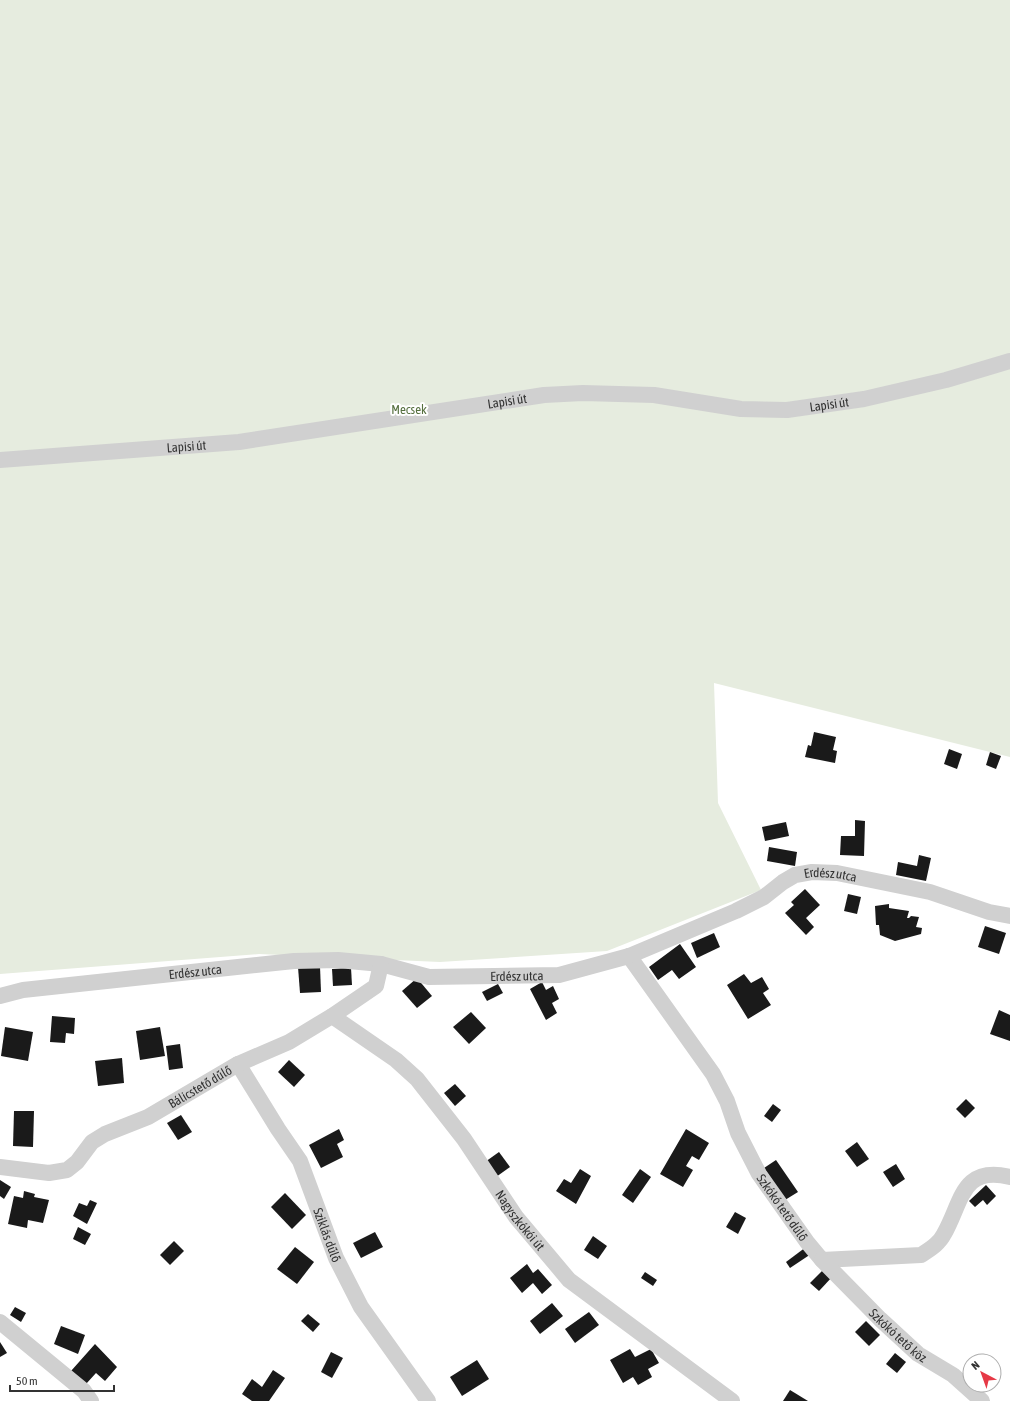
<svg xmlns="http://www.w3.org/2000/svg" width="1010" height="1401" font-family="'Asap Condensed',sans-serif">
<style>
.green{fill:#e6ecdf}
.building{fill:#1a1a1a}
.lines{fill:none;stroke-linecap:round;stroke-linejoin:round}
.minor{stroke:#d0d0d0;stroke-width:16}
.labels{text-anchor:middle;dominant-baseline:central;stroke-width:4;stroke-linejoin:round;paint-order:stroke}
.street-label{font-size:13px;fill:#333;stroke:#fff}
.park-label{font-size:13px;fill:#56703f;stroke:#fff}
</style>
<rect width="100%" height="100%" fill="#fff"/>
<path class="green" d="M0,0H1010V757L714,683L718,803L761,890L607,951L440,962L259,954L0,974Z"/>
<g class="building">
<path d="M814,732L836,737L833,750L837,751L835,763L805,757L808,745L811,746Z"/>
<path d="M949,749L962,754L957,769L944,764Z"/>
<path d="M990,752L1001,756L996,769L986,765Z"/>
<path d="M855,820L865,821L864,856L840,855L841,836H855Z"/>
<path d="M786,822L789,836L765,841L762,827Z"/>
<path d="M769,847L797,852L795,866L767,861Z"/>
<path d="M919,855L931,858L926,881L896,875L898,862L917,866Z"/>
<path d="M805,889L820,905L806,918L814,927L806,935L785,913L794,905L791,902Z"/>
<path d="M848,894L861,897L857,914L844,911Z"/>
<path d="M889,904V908L909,911L907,918H909L911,916L919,917L916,927L922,928L921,934L895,941L880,935L879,925H876L875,906Z"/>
<path d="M985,926L1006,933L999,954L978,947Z"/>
<path d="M714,933L720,947L697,958L691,943Z"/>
<path d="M680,944L696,967L679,979L672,970L658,980L649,967Z"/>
<path d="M320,966L321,992L300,993L298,967Z"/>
<path d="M351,968L352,985L333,986L332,969Z"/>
<path d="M744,974L751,983L762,977L769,989L763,993L771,1005L748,1019L727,985Z"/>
<path d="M417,978L432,996L417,1008L402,991Z"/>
<path d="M542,982L546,990L553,986L559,999L552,1003L557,1013L546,1020L530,989Z"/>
<path d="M498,984L503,993L487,1001L482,992Z"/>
<path d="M999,1010L1010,1015V1041L990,1034Z"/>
<path d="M471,1012L486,1028L469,1044L453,1027Z"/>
<path d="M52,1016L75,1018L74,1034L66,1033L65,1043L50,1042Z"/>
<path d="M5,1027L33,1032L28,1061L1,1056Z"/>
<path d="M160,1027L165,1056L140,1060L136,1031Z"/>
<path d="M180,1044L183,1068L169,1070L166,1046Z"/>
<path d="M122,1058L124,1083L98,1086L95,1061Z"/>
<path d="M289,1060L305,1075L294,1087L278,1072Z"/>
<path d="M455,1084L466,1096L455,1106L444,1093Z"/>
<path d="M966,1099L975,1108L965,1118L956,1109Z"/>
<path d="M773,1104L781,1110L772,1122L764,1116Z"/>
<path d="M14,1111H34L33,1147L13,1146Z"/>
<path d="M181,1115L192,1132L178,1140L167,1123Z"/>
<path d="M339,1129L344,1140L337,1144L343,1157L321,1168L309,1145Z"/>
<path d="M686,1129L709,1143L699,1160L692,1156L686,1166L693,1170L683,1187L660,1174Z"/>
<path d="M857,1142L869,1159L857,1167L845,1151Z"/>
<path d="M499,1152L510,1167L496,1177L485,1162Z"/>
<path d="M776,1160L798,1192L785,1200L764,1168Z"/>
<path d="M896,1164L905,1179L893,1187L883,1172Z"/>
<path d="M580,1169L591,1176L576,1204L556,1191L564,1179L571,1183Z"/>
<path d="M640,1169L651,1177L633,1203L622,1195Z"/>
<path d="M0,1180L11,1187L4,1199L0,1196Z"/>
<path d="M986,1185L996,1196L987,1205L983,1200L975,1207L969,1201Z"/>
<path d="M24,1191L35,1194L34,1197L49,1200L43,1223L28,1220L27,1228L8,1224L14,1196L23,1198Z"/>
<path d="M285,1193L306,1215L292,1229L271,1207Z"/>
<path d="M90,1200L97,1203L87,1224L73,1216L79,1203L87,1206Z"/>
<path d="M735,1212L746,1218L738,1234L726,1227Z"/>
<path d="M78,1227L91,1234L85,1245L73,1239Z"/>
<path d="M375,1232L383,1247L361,1258L353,1243Z"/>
<path d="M593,1236L607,1246L598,1259L584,1250Z"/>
<path d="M174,1241L184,1251L170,1265L160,1255Z"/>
<path d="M295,1247L314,1262L297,1284L277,1269Z"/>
<path d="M806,1247L811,1254L790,1268L786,1262Z"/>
<path d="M527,1264L533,1273L538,1269L552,1285L542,1294L533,1283L522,1293L510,1278Z"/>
<path d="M824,1269L833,1276L819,1291L810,1283Z"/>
<path d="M645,1272L657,1280L653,1286L641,1278Z"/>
<path d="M552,1303L563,1316L540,1334L530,1321Z"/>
<path d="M15,1307L26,1313L21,1322L10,1315Z"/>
<path d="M589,1312L599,1325L575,1343L565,1329Z"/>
<path d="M308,1314L320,1324L313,1332L301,1321Z"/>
<path d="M866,1321L880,1335L869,1346L855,1332Z"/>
<path d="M61,1326L85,1335L78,1354L54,1344Z"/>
<path d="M0,1342L7,1353L0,1357Z"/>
<path d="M95,1344L117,1367L105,1381L96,1373L86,1384L71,1371Z"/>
<path d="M630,1349L635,1357L651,1349L659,1363L648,1369L652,1377L638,1385L633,1377L623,1383L610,1360Z"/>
<path d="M331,1352L343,1358L332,1378L321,1372Z"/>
<path d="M895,1353L906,1362L897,1373L886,1364Z"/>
<path d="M477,1360L489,1379L462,1396L450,1377Z"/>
<path d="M273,1370L285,1378L269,1401H252L242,1394L252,1379L262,1387Z"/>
<path d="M790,1390L808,1401H783Z"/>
</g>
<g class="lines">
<g class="minor">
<path id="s1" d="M0,460L239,442L544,395L583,393L654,395L741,409L787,410L864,399L946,380L1010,361"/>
<path id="s2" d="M629,956L713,1074L727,1101L738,1133L759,1174L807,1242L822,1260L921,1255C930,1249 939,1244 944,1234C962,1203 961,1165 1010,1177"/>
<path id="s3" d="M0,996L23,990L294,961L338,960L381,964L429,977L559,975L629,956L736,911L764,897L783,882L795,875L812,872L837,873L930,892L989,912L1010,916"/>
<path id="s4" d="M332,1016L396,1060L417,1079L464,1139L516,1217L569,1280L732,1401"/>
<path id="s5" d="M238,1064L278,1129L300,1161L336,1258L361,1307L428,1401"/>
<path id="s6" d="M0,1167L49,1173L67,1170L77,1162L92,1142L105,1134L148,1117L238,1064L289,1042L332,1016L376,986L381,964"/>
<path id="s7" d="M822,1260L880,1319L918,1354L953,1375L982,1401"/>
<path d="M0,1322L84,1391L91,1401"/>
</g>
</g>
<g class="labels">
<g class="street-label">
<text stroke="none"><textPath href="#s1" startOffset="511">Lapisi út</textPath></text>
<text stroke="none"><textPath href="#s1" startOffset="835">Lapisi út</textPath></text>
<text stroke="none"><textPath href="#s1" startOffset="187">Lapisi út</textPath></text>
<text stroke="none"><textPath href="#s3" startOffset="857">Erdész utca</textPath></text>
<text stroke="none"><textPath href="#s3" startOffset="197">Erdész utca</textPath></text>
<text stroke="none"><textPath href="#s3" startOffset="521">Erdész utca</textPath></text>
<text stroke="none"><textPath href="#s6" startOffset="227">Bálicstető dűlő</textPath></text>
<text stroke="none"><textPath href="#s2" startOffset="296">Szkókó tető dűlő</textPath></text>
<text stroke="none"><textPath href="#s4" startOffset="281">Nagyszkókói út</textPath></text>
<text stroke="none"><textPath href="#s5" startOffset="194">Sziklás dűlő</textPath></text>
<text stroke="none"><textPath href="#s7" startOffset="107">Szkókó tető köz</textPath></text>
</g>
<g class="park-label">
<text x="409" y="409">Mecsek</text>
</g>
</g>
<g transform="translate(982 1373) rotate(319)"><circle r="19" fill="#ffffff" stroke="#adadad"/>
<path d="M0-3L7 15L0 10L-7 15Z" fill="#e63946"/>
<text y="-6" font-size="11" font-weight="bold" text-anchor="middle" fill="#333333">N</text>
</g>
<path d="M10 1385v6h104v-6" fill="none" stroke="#333333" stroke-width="2"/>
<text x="16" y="1385" font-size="12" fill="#333333" stroke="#ffffff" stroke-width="3" paint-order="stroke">50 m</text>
</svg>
